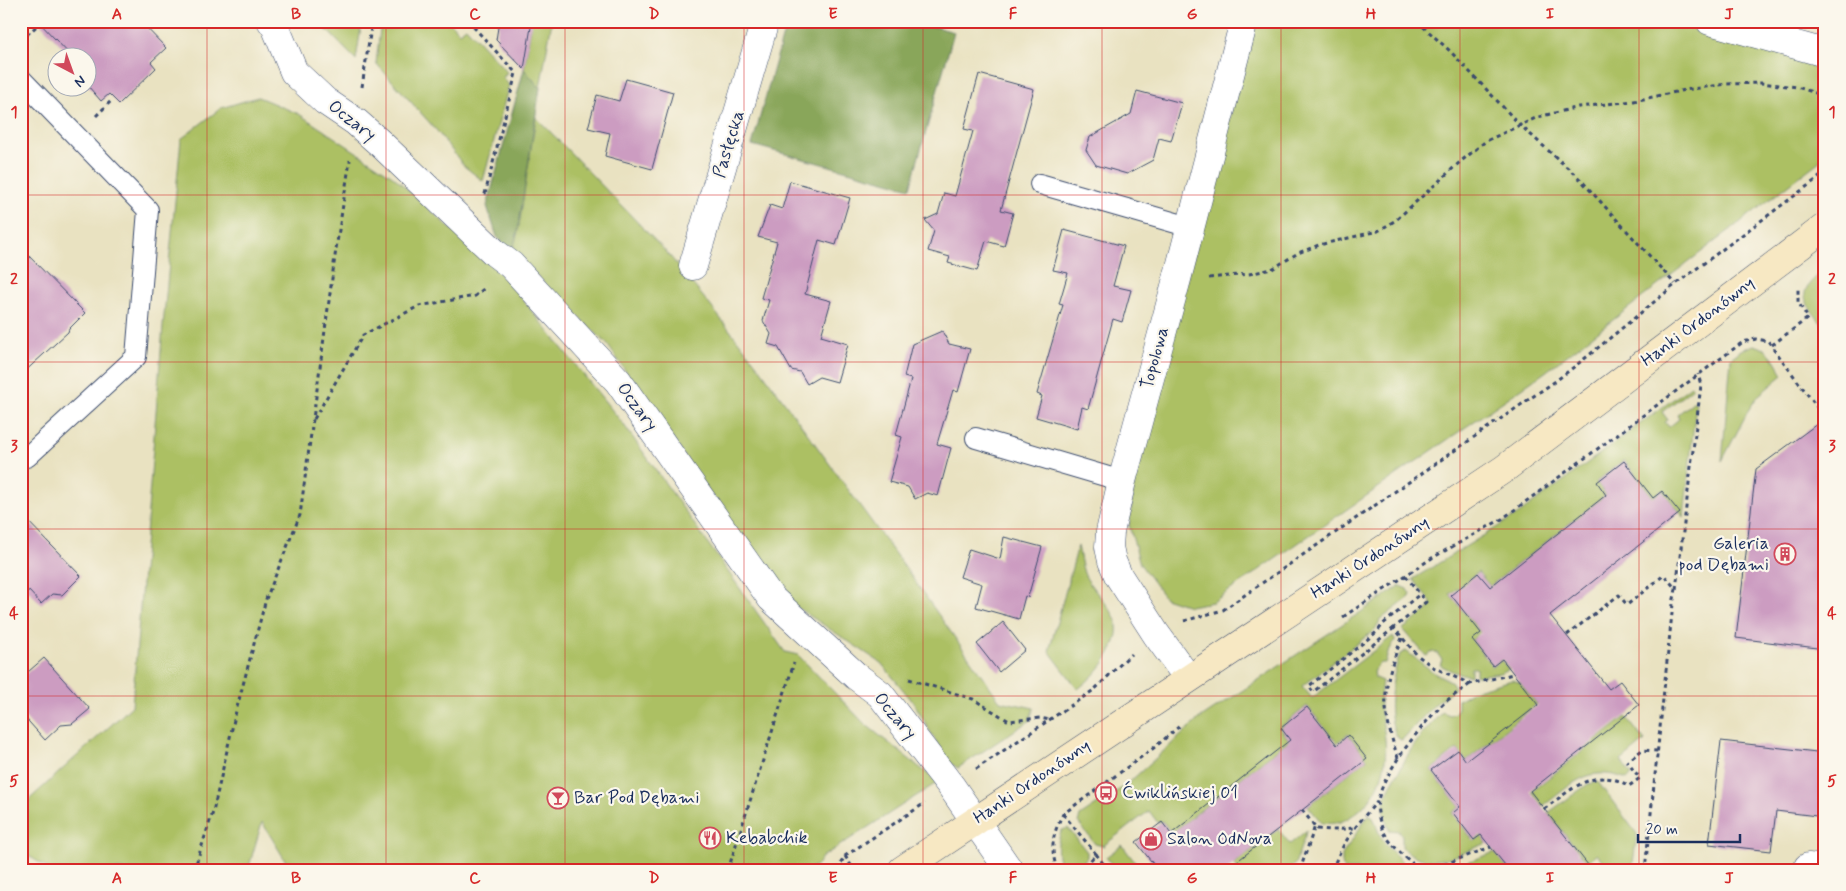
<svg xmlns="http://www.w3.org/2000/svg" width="1846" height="891" font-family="Mynerve,sans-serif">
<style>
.green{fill:#acc064;stroke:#647861}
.forest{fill:#89a65a;stroke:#526a5c}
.building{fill:#cc9cc1}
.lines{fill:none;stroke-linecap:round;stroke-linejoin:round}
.lane-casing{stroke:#3a4a6d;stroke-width:22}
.street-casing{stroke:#3a4a6d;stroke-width:29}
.secondary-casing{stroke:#3a4a6d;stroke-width:29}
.path{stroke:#3a4a6d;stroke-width:3;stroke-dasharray:4 4;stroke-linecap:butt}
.lane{stroke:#fff;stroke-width:20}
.street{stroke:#fff;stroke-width:28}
.secondary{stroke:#f7e8c3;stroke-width:28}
.grid{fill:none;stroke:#d62828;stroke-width:1;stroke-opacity:0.55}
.labels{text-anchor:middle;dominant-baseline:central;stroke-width:4.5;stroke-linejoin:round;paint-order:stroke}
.street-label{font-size:18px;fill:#1b2f5e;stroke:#fbf7ec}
.poi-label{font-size:18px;fill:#1b2f5e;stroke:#fbf7ec;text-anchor:start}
.neatline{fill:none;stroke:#d62828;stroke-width:2}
.grid-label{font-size:16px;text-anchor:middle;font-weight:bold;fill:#d62828}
</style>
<rect width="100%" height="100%" fill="#fbf7ec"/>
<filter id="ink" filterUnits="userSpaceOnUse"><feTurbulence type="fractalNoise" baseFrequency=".02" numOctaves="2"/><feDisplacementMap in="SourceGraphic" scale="10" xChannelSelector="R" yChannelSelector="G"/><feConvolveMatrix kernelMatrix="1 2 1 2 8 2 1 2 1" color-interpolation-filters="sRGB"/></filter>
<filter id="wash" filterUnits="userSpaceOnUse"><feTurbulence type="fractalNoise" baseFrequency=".0096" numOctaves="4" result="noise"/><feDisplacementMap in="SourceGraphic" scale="20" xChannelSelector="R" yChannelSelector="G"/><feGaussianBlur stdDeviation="1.12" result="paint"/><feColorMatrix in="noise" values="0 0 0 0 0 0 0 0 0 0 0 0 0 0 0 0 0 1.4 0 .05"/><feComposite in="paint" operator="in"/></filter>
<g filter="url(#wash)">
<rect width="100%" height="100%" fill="#e9e2c1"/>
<g class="green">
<path d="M318,21H362L356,60Z"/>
<path d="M381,21H449L459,32L466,27L507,72L503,78L509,85L483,181L464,166L437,131L376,63Z"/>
<path d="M532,21H552L540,88L524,69Z"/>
<path d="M1255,21H1670L1825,66V157L1544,373L1213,602L1189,606L1165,598L1140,564L1129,525L1136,472Z"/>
<path d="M258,97L299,114L394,177L507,280L624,425L785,652L798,655L865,724L938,782L822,857L817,865L807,870H291L262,822L248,870H51L21,851V807L132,706L163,326L181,139L221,108Z"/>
<path d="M536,117L669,255L709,304L759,367L906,569L1000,701L1034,708L1029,721L958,768L947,761L914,703L881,663L786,600L764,572L607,344L512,252L518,231Z"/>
<path d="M1825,270V328C1805,301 1792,294 1825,270Z"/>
<path d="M1754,345C1771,349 1775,361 1783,375L1759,395L1749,409L1722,461L1731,358L1741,350Z"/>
<path d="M1691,386L1693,388L1662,412L1668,420L1665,422L1669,427L1679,419L1677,415L1694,401L1696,404L1684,517L1662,490L1653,497L1624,460L1596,482L1606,495L1490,586L1478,572L1450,594L1480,632L1472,640L1493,667L1501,660L1509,669L1500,673L1476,676V668H1471V676L1454,672L1440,665L1442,660L1437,653L1433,652L1426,656L1403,629L1429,609L1431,602L1413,579L1520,513Z"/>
<path d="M1078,546C1080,554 1081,565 1084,573C1090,588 1105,600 1113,614C1129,639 1097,675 1078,689L1049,651Z"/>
<path d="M1400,586L1407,589L1411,593L1410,597L1380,620L1376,629L1302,686L1312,698L1393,636L1395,640L1388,653L1385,663H1380L1374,670L1375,678L1382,681C1381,688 1380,696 1380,704C1381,716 1384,727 1385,739C1388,767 1380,794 1357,812C1345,821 1338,825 1322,823L1308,806L1367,759L1348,734L1337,743L1307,706L1280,728L1289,740L1172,833L1162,821L1158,823L1149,811L1103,846L1095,844L1078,822L1080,816L1126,785L1198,720Z"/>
<path d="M1406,651L1433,672L1452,682L1455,688L1434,705L1402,740L1399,739C1384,720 1392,675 1400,654Z"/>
<path d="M1512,680L1519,682L1537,704L1466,761L1457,749L1431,770L1460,807L1452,813L1474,841L1482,836L1487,843C1459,854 1428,873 1402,847V837L1399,831L1389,830L1383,811L1385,796L1410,751L1423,733L1442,712L1450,715L1455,713L1458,708V700L1473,691Z"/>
<path d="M1626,717L1645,741L1621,761L1632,775L1627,779C1587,764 1573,784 1543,806L1532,791Z"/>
<path d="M1598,782L1637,834L1632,870H1610L1597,854L1587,862L1548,813L1588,784Z"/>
<path d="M1370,815L1372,816C1377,823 1377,832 1382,839C1388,849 1397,855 1404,864L1403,870H1344L1342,863V855L1367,817Z"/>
<path d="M1068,828L1087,852V857L1077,870H1062C1056,856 1056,843 1062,830Z"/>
<path d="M1278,829L1290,844L1307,830L1295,864C1284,874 1254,870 1239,870L1234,864Z"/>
<path d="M1122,845L1141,870H1116L1106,857Z"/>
<path d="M1495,852L1509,870H1446Z"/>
</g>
<g class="forest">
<path d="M787,21H913L954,32L910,188L752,145Z"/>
<path d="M524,69L540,88L518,231L512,252L497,237L487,206Z"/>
</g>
<g id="blocks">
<g class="building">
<path d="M38,21H140L166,48L151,62L156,68L119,104L109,94L101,101L88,86V58H73Z"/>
<path d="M499,21H532L524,69L496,40Z"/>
<path d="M979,74L1034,89L1001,210L1013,213L1004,246L986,241L977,271L948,263L950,257L928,251L934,231L925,220L938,214L944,193L955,196L973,131L964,129Z"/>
<path d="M626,79L673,92L652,169L605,156L610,133L588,128L597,95L619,101Z"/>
<path d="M1137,91L1182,103L1171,141L1159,138L1153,160L1127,174L1096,165L1086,150L1090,137L1131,114Z"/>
<path d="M790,181L850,198L836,245L819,240L805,294L831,301L821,336L848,344L837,382L819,377L807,384L800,372L791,370L778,347L768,344L771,334L763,321L769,300L761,298L777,242L758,237L770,205L782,209Z"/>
<path d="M1064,230L1124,246L1113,286L1131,290L1122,322L1113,319L1088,409L1082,407L1077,429L1036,417L1042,396L1037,394L1063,305L1059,304L1068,273L1053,270Z"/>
<path d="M21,248L85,313L69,329L68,332L21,375Z"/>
<path d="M942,331L949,344L970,349L958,392L953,390L937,444L951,448L938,496L927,493L915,499L908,487L889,482L902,437L896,435L911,379L904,377L912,344Z"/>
<path d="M1825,418V649L1736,638L1756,469Z"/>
<path d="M1624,461L1653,498L1662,491L1680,513L1550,615L1609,689L1620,681L1639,705L1530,791L1592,870H1509L1481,835L1474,840L1453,813L1460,807L1431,770L1458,750L1466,761L1538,705L1502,659L1493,666L1472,640L1481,633L1451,595L1478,573L1490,587L1606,495L1597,482Z"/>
<path d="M21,514L81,576L62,595L52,594L41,604L29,591H21Z"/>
<path d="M1004,537L1042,547L1028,597L1025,596L1019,619L976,607L982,584L960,577L969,549L1000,559Z"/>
<path d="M1003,622L1025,650L999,672L977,644Z"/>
<path d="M44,658L90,709L72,724L61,725L45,740L21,713V678Z"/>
<path d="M1307,707L1337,745L1348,735L1367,759L1226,870H1158L1136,842L1162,822L1171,834L1290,740L1281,728Z"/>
<path d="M1721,741L1825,753V817L1776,811L1771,851L1709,844Z"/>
</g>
</g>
</g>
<g filter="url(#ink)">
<use href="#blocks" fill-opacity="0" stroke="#3a4a6d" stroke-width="1"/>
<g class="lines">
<g class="lane-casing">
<g id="lane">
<path d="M21,79L148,210L136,357L27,457"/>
<path d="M1040,184L1190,227"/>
<path d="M976,438L1122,481"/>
</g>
</g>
<g class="street-casing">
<g id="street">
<path d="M271,21L275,26L294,72L325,101L356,122L381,144L495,253L511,265L618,381L771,598L856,676L880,694L951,786L1009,870"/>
<path d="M1710,21L1825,53"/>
<path d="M693,266L765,21"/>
<path d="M1188,678L1156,634L1118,575L1112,561L1109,547L1110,532L1122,481L1177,279L1244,21"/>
<path d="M1808,867L1825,869"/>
</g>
</g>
<g class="secondary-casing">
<path id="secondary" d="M902,870L1504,469L1825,227"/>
</g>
<g class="path">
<path d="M468,21L516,73L484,198"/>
<path d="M1417,21L1450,51L1520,125L1580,179L1675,284"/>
<path d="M21,40L40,23"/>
<path d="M362,87L372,21"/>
<path d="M96,116L113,99"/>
<path d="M1209,278L1249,274L1272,269L1298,253L1319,245L1378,231L1396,220L1460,162L1486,141L1538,117L1579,107L1634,101L1685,90L1727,84L1761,83L1797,87L1825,96"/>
<path d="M1772,345L1808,318L1798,302V287"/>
<path d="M314,419L363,335L419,306L475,296L486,287"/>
<path d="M1406,576L1426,602L1394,628L1417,655L1433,667L1470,684L1513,674"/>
<path d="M1676,589L1701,385L1698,374"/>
<path d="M1343,617L1432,558L1502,519L1743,342L1756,339L1768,341L1825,418"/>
<path d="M1184,621L1223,610L1557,380L1588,356L1676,284L1825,173"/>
<path d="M1394,628L1313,692L1309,686L1378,631L1383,624L1420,594"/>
<path d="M1567,635L1619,595L1627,605L1664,575L1676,589L1673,604L1645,870"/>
<path d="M909,679L973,699L1009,721L1040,718L1050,720"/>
<path d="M1398,758C1381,707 1381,688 1402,638"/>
<path d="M976,769L1094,690L1131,654"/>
<path d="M1544,809C1571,790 1595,765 1629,786L1640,778L1627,762L1642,750L1658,751"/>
<path d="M1302,810L1317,829L1335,830L1353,828"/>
<path d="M1063,814L1096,854L1082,870"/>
<path d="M1096,854L1108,870"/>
<path d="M845,856L854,870"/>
<path d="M194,870L213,812L236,711L266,599L300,515L336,249L350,160"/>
<path d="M728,870L794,663"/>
<path d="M837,870L845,856L925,803"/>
<path d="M1057,870C1050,847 1052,835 1063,814L1155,747L1182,724"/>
<path d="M1300,870L1315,826"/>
<path d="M1309,870L1321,867L1330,870"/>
<path d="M1332,870C1344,840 1356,825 1377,802"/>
<path d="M1420,870C1408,859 1393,848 1385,834C1380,826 1376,809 1378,800C1385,770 1420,727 1442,705C1450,697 1461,691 1470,684"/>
<path d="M1429,870L1491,847"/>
</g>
<use href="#lane" class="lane"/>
<use href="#street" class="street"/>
<use href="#secondary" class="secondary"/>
</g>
</g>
<path class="grid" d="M207,21V870M386,21V870M565,21V870M744,21V870M923,21V870M1102,21V870M1281,21V870M1460,21V870M1639,21V870M21,195H1825M21,362H1825M21,529H1825M21,696H1825"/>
<defs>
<g id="building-ring" transform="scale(1.125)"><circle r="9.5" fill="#fbf7ec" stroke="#d1495b" stroke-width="1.5"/><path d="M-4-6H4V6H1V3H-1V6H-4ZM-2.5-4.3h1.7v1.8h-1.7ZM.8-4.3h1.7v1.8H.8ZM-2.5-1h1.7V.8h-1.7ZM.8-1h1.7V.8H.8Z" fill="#d1495b"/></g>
<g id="bus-ring" transform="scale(1.125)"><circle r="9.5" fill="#fbf7ec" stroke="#d1495b" stroke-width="1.5"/><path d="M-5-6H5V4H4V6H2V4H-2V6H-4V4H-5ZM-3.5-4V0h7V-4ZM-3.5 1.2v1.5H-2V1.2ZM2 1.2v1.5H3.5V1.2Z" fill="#d1495b"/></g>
<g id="bar-ring" transform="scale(1.125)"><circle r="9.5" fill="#fbf7ec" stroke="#d1495b" stroke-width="1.5"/><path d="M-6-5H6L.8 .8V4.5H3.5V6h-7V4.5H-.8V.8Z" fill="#d1495b"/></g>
<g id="restaurant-ring" transform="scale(1.125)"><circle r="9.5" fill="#fbf7ec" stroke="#d1495b" stroke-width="1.5"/><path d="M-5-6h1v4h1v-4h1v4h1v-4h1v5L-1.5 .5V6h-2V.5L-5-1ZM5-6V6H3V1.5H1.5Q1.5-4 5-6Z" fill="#d1495b"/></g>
<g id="shop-ring" transform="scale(1.125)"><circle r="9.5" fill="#fbf7ec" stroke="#d1495b" stroke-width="1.5"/><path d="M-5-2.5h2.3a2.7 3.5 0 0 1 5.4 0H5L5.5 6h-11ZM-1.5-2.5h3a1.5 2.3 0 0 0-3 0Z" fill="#d1495b"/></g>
</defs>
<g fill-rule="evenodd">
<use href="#building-ring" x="1785" y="554"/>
<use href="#bus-ring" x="1106" y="793"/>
<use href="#bar-ring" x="558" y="798"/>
<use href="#restaurant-ring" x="710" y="838"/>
<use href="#shop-ring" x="1151" y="839"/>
</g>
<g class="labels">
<g class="street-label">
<text transform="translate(352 121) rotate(38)">Oczary</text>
<text transform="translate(729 144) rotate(-73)">Pasłęcka</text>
<text transform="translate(1698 322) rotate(-37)">Hanki Ordonówny</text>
<text transform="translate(1155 358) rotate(-75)">Topolowa</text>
<text transform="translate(637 407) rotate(54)">Oczary</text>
<text transform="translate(1370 558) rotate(-33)">Hanki Ordonówny</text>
<text transform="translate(895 716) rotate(50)">Oczary</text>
<text transform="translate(1032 782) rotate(-34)">Hanki Ordonówny</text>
</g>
<g class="poi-label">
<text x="1769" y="544" text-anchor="end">Galeria<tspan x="1769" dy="21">pod Dębami</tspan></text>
<text x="1122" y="793">Ćwiklińskiej 01</text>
<text x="574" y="798">Bar Pod Dębami</text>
<text x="726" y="838">Kebabchik</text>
<text x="1167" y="839">Salon OdNova</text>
</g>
</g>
<rect width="1846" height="891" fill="none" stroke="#fbf7ec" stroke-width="55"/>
<g transform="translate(72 72) rotate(139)"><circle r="24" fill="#fbf7ec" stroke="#a1a7b3"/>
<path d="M0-4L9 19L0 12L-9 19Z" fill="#d1495b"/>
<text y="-8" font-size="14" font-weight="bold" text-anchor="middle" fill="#1b2f5e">N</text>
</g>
<path d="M1638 834v8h102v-8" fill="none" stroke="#1b2f5e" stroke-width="2.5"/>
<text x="1646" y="834" font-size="15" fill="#1b2f5e" stroke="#fbf7ec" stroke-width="4" paint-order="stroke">20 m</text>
<rect x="28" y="28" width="1790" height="836" class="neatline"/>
<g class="grid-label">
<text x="117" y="19">A</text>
<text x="296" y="19">B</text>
<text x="475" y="19">C</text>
<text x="654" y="19">D</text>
<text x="833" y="19">E</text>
<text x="1013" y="19">F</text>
<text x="1192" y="19">G</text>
<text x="1371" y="19">H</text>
<text x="1550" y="19">I</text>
<text x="1729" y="19">J</text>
<text x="14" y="117">1</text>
<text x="1832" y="117">1</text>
<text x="14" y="284">2</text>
<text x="1832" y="284">2</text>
<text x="14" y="451">3</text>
<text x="1832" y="451">3</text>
<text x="14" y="618">4</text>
<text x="1832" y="618">4</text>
<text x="14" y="786">5</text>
<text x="1832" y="786">5</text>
<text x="117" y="883">A</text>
<text x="296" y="883">B</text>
<text x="475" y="883">C</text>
<text x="654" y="883">D</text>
<text x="833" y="883">E</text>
<text x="1013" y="883">F</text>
<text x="1192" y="883">G</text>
<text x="1371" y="883">H</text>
<text x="1550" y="883">I</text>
<text x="1729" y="883">J</text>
</g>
</svg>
